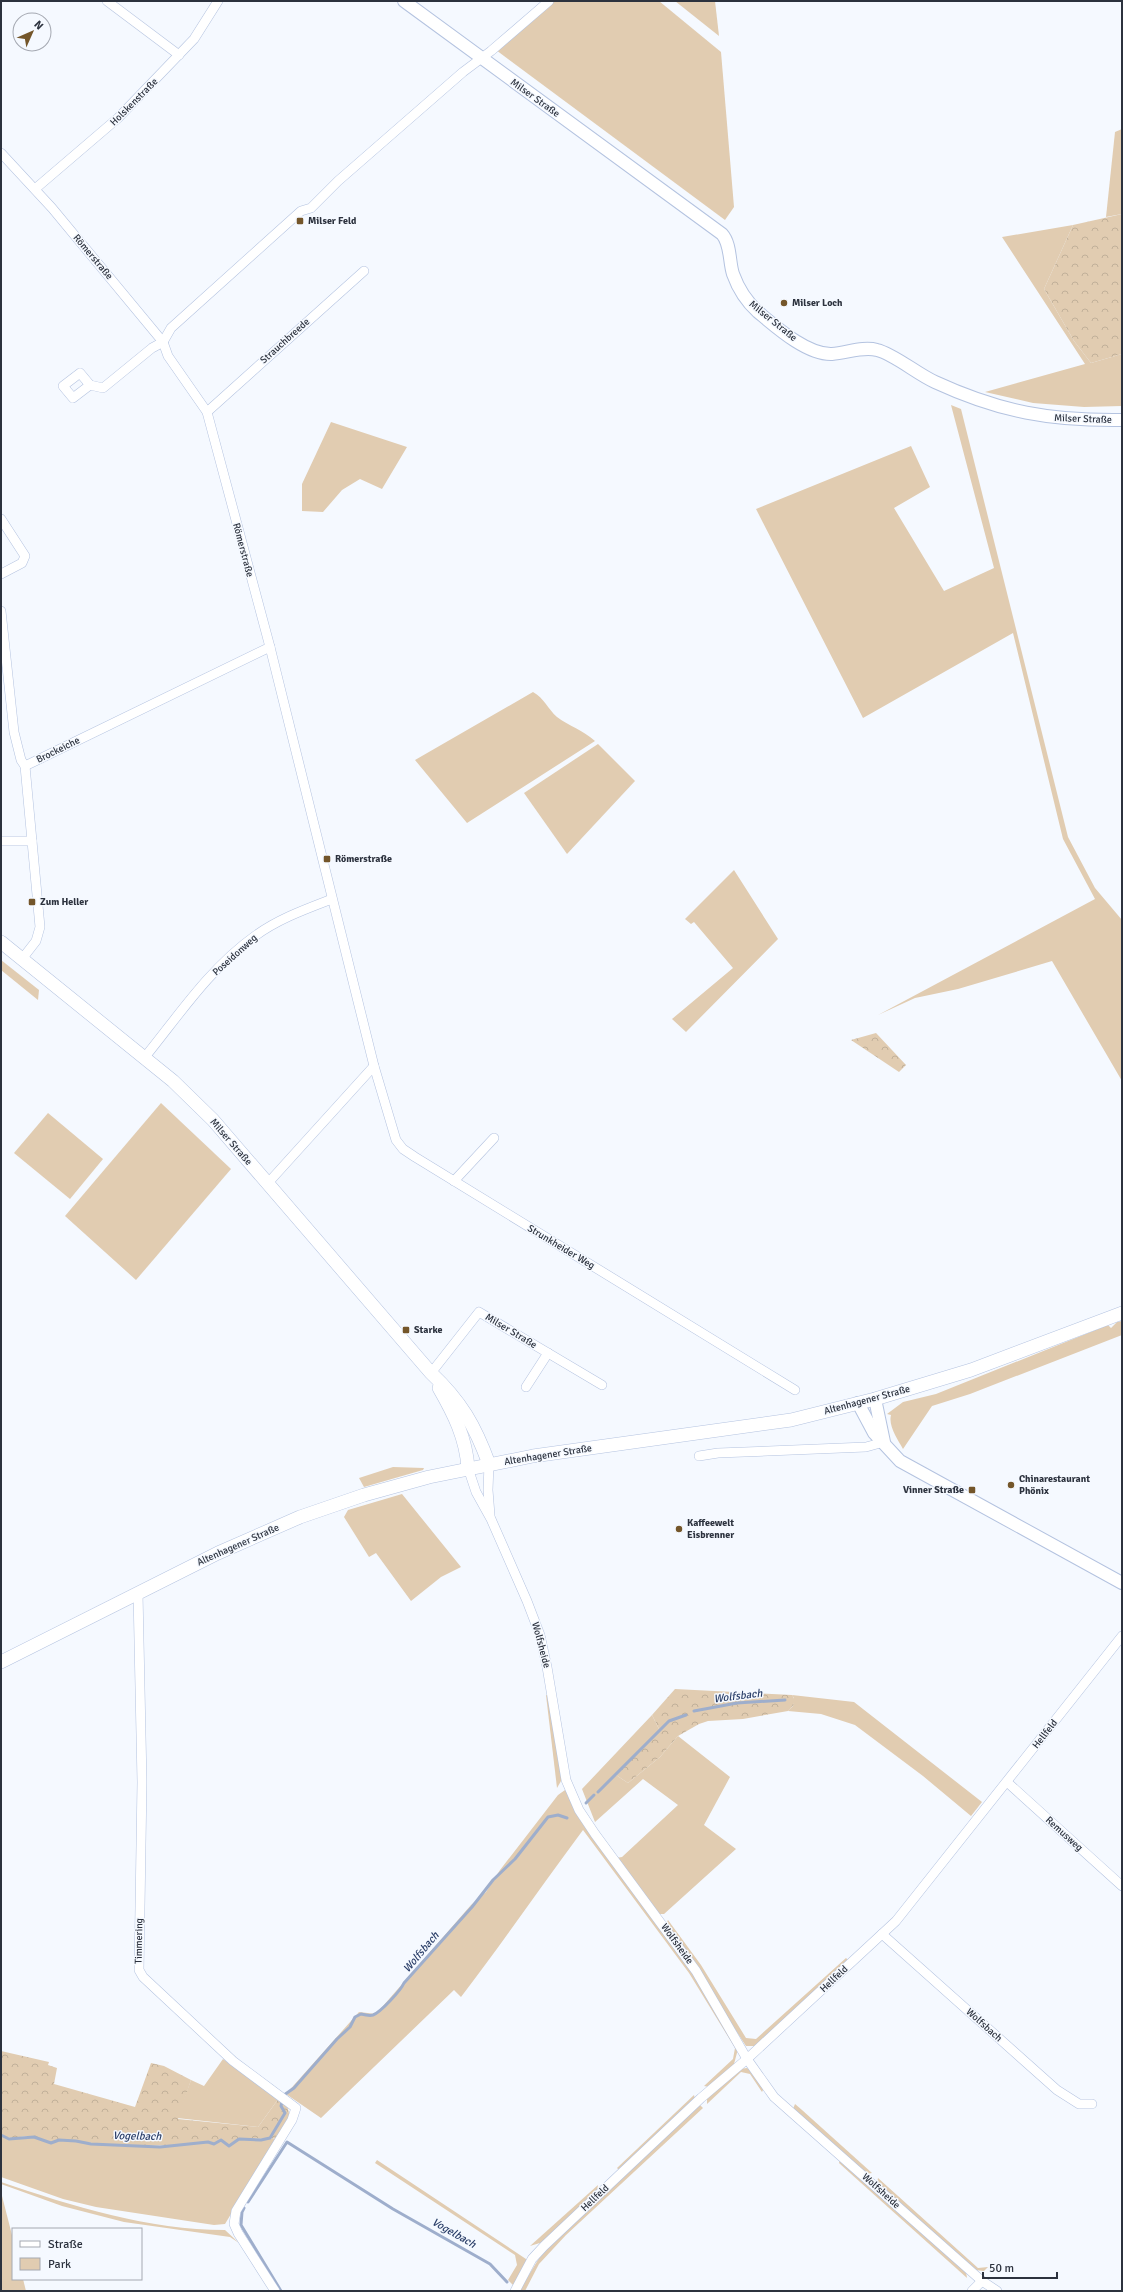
<svg xmlns="http://www.w3.org/2000/svg" width="1123" height="2292" font-family="Signika,sans-serif">
<style>
.green{fill:#e1ccb1}
.forest{fill:url(#forest-crowns)}
.lines{fill:none;stroke-linecap:round;stroke-linejoin:round}
.stream{stroke:#9eaecc;stroke-width:3}
.minor-casing{stroke:#b4c3e0;stroke-width:10}
.tertiary-casing{stroke:#b4c3e0;stroke-width:14}
.secondary-casing{stroke:#b4c3e0;stroke-width:14}
.minor{stroke:#fff;stroke-width:9}
.tertiary{stroke:#fff;stroke-width:12}
.secondary{stroke:#fff;stroke-width:13}
.poi-dot{fill:#74562a;stroke:#f5f9ff;stroke-width:1.5}
.labels{text-anchor:middle;dominant-baseline:central;stroke-width:3;stroke-linejoin:round;paint-order:stroke}
.street-label{font-size:10px;fill:#2c323e;stroke:#f5f9ff}
.poi-label{font-size:10px;font-weight:bold;fill:#2c323e;stroke:#f5f9ff;text-anchor:start}
.water-label{font-size:11px;font-style:italic;fill:#2a3e68;stroke:#f5f9ff}
</style>
<defs>
<pattern id="forest-crowns" width="20" height="18" patternUnits="userSpaceOnUse"><rect width="20" height="18" fill="#e1ccb1"/><path d="M2 6a3 3 0 1 1 6 0M12 15a3 3 0 1 1 6 0" fill="none" stroke="#c1b099"/></pattern>
</defs>
<rect width="100%" height="100%" fill="#f5f9ff"/>
<g class="green">
<path d="M553,1H659L721,52L734,207L725,220L496,50Z"/>
<path d="M675,1H715L719,36Z"/>
<path d="M1122,129V214L1106,217L1115,132Z"/>
<path d="M1073,225L1044,289L1074,341L1091,363L1122,354V406L1084,407L1033,403L985,392L1085,364L1002,237Z"/>
<path d="M951,405L961,409L1068,837L1095,888L1122,920V1081L1052,961L958,989L915,998L878,1015L1095,899L1063,839L1013,633L863,718L756,509L911,446L930,487L894,508L944,591L994,568Z"/>
<path d="M331,422L407,447L382,489L360,479L342,490L323,512L302,511V484Z"/>
<path d="M533,692C544,698 548,709 557,717C569,726 583,730 595,741L467,823L415,760Z"/>
<path d="M598,744L635,781L567,854L524,793Z"/>
<path d="M734,870L778,939L686,1032L672,1019L733,968L694,922L691,924L685,919Z"/>
<path d="M1,960L39,990L38,1000L1,970Z"/>
<path d="M161,1103L231,1169L136,1280L65,1216Z"/>
<path d="M48,1113L103,1159L70,1199L14,1153Z"/>
<path d="M1122,1321V1335L970,1394L932,1406L903,1449C898,1440 888,1426 891,1415L887,1414L903,1402L936,1394L1108,1325L1111,1328L1117,1322Z"/>
<path d="M393,1467L424,1468L423,1470L364,1487L359,1478Z"/>
<path d="M402,1494L461,1567L441,1577L411,1601L376,1553L369,1557L344,1517L348,1510Z"/>
<path d="M546,1695L549,1696L561,1774V1781L557,1788Z"/>
<path d="M792,1695L854,1702L982,1802L971,1816L923,1776L855,1725L821,1714L788,1711L793,1706L794,1698Z"/>
<path d="M652,1715L660,1731L616,1775L628,1783L660,1757L678,1736L730,1777L704,1825L736,1849L664,1914H658L616,1858L622,1857L678,1805L643,1779L595,1822L582,1789Z"/>
<path d="M565,1790L692,1972L738,2049L734,2064L709,2087L704,2086L733,2059L735,2048L689,1973L583,1830C542,1885 503,1942 461,1997L454,1990L321,2118L286,2094L359,2012L376,2014L471,1905L486,1892L500,1870L558,1795Z"/>
<path d="M668,1920L701,1965L746,2038L756,2039L846,1958L849,1961L756,2046H746L666,1924Z"/>
<path d="M223,2059L279,2098L258,2127L177,2118L191,2080L204,2086Z"/>
<path d="M747,2068L751,2071L764,2088L762,2092L750,2074L741,2072L707,2104V2098L739,2069Z"/>
<path d="M694,2095L695,2099L619,2170L617,2168Z"/>
<path d="M795,2104L802,2110L872,2173L866,2174L793,2109Z"/>
<path d="M700,2105L703,2108L566,2235L539,2264L525,2291H519L541,2255Z"/>
<path d="M1,2135L9,2139L34,2137L51,2143L59,2140L76,2141L91,2144L160,2147L208,2142L214,2144L221,2140L224,2143L232,2145C235,2143 237,2140 240,2139C243,2138 274,2138 276,2139L225,2224L214,2225L96,2207L63,2199L1,2177Z"/>
<path d="M377,2160L526,2259V2264L514,2286L508,2280L517,2265L515,2255L375,2163Z"/>
<path d="M840,2160L966,2272L967,2278L850,2173L839,2163Z"/>
<path d="M878,2178L978,2268L988,2267L984,2271L975,2270L877,2183Z"/>
<path d="M1,2182C72,2206 149,2230 225,2230L239,2243L230,2237L124,2222L62,2206L1,2184Z"/>
<path d="M598,2185L597,2191L543,2242L530,2246Z"/>
<path d="M1,2192L13,2239V2279H23L26,2291H1Z"/>
</g>
<g class="forest">
<path d="M1122,214V354L1091,363L1074,341L1044,289L1073,225Z"/>
<path d="M876,1033L906,1065L899,1072L851,1040Z"/>
<path d="M675,1689L792,1695C797,1701 793,1707 788,1711L743,1719L708,1721L699,1724L678,1736L660,1757L628,1783L616,1775L660,1731L652,1715Z"/>
<path d="M1,2051L49,2062L48,2065L57,2068L54,2084L135,2107L151,2063L164,2066L191,2080L178,2119L258,2127L279,2098L287,2105L290,2117L276,2139C273,2138 244,2138 240,2139C236,2140 233,2144 229,2146L221,2140L214,2144L208,2142C163,2147 119,2147 75,2141C65,2139 54,2144 47,2143C42,2142 38,2138 34,2137C21,2134 15,2142 1,2135Z"/>
</g>
<g class="lines">
<g class="stream">
<path d="M694,1711L737,1703L785,1700"/>
<path d="M598,1792L669,1721L686,1715"/>
<path d="M586,1803L594,1795"/>
<path d="M284,2095L294,2088L337,2039L350,2027L355,2017L361,2014C365,2015 370,2016 373,2015C381,2012 401,1990 404,1983L472,1907L493,1880L515,1859L548,1817L558,1815L567,1818"/>
<path d="M1,2135L9,2139L34,2137L51,2143L59,2140L76,2141L91,2144L160,2147L208,2142L214,2144L221,2140L229,2146L239,2139L261,2140L270,2138L285,2113L281,2106L282,2102"/>
<path d="M248,2202L287,2142L393,2209L490,2264L507,2282"/>
<path d="M244,2208L242,2212L241,2225L281,2291"/>
</g>
<g class="minor-casing">
<g id="minor">
<path d="M107,1L179,55"/>
<path d="M1,153L52,208L163,342L168,356L207,412L270,647L374,1066L396,1140L403,1149L415,1157L795,1390"/>
<path d="M35,189L118,118L194,39L218,1"/>
<path d="M163,342L171,328L301,211L311,208L338,181L463,72L491,51L549,1"/>
<path d="M90,385L80,373L63,386L73,398L90,385L103,388L152,348L163,342"/>
<path d="M207,412L364,271"/>
<path d="M1,519L25,556L22,563L1,574"/>
<path d="M1,611L14,732L21,760L25,766L40,927L36,941L22,959"/>
<path d="M25,766L270,647"/>
<path d="M1,841H32"/>
<path d="M145,1057C179,1015 210,968 255,936C278,919 306,909 332,899"/>
<path d="M454,1181L494,1138"/>
<path d="M268,1183L374,1066"/>
<path d="M431,1373L479,1312L602,1385"/>
<path d="M526,1387L548,1353"/>
<path d="M699,1456L718,1453L866,1447L884,1442"/>
<path d="M489,1464L488,1490L490,1515"/>
<path d="M468,1468L476,1492L491,1519L527,1601L540,1635L547,1667L566,1780L579,1810L595,1834L696,1971L747,2059L774,2097L982,2281L997,2291"/>
<path d="M138,1593L142,1782L139,1970L143,1977L233,2061L296,2108L292,2120L236,2211L234,2224L238,2233L275,2291"/>
<path d="M1007,1782L1122,1886"/>
<path d="M882,1934L1057,2090L1079,2104H1092"/>
<path d="M515,2291L532,2259L544,2246L701,2098L747,2059L896,1921L1122,1636"/>
<path d="M972,2291L982,2281"/>
</g>
</g>
<g class="tertiary-casing">
<g id="tertiary">
<path d="M404,1L722,234C731,244 729,262 733,274C738,288 747,302 758,312C776,327 807,355 832,354C847,353 863,346 877,350C894,354 917,374 935,382C1000,412 1051,421 1122,420"/>
<path d="M875,1399L884,1442"/>
<path d="M858,1403L874,1433L900,1461L1122,1583"/>
</g>
</g>
<g class="secondary-casing">
<g id="secondary">
<path d="M1,942L173,1081L213,1120L431,1373C461,1401 475,1426 489,1464"/>
<path d="M439,1388C454,1414 466,1438 468,1468"/>
<path d="M1,1662L218,1553L300,1517L364,1495L429,1477L533,1456L791,1420L875,1399L971,1370L1122,1313"/>
</g>
</g>
<use href="#minor" class="minor"/>
<use href="#tertiary" class="tertiary"/>
<use href="#secondary" class="secondary"/>
</g>
<g class="poi-dot">
<rect x="296" y="217" width="8" height="8" rx="2"/>
<circle cx="784" cy="303" r="4"/>
<rect x="323" y="855" width="8" height="8" rx="2"/>
<rect x="28" y="898" width="8" height="8" rx="2"/>
<rect x="402" y="1326" width="8" height="8" rx="2"/>
<circle cx="1011" cy="1485" r="4"/>
<rect x="968" y="1486" width="8" height="8" rx="2"/>
<circle cx="679" cy="1529" r="4"/>
</g>
<g class="labels">
<g class="street-label">
<text transform="translate(535 98) rotate(36)">Milser Straße</text>
<text transform="translate(134 102) rotate(-45)">Holskenstraße</text>
<text transform="translate(93 257) rotate(50)">Römerstraße</text>
<text transform="translate(773 321) rotate(39)">Milser Straße</text>
<text transform="translate(285 341) rotate(-42)">Strauchbreede</text>
<text transform="translate(1083 419) rotate(2)">Milser Straße</text>
<text transform="translate(243 550) rotate(75)">Römerstraße</text>
<text transform="translate(58 750) rotate(-26)">Brockeiche</text>
<text transform="translate(235 955) rotate(-42)">Poseidonweg</text>
<text transform="translate(231 1142) rotate(49)">Milser Straße</text>
<text transform="translate(561 1247) rotate(31)">Strunkheider Weg</text>
<text transform="translate(511 1331) rotate(31)">Milser Straße</text>
<text transform="translate(867 1400) rotate(-15)">Altenhagener Straße</text>
<text transform="translate(548 1455) rotate(-9)">Altenhagener Straße</text>
<text transform="translate(238 1545) rotate(-24)">Altenhagener Straße</text>
<text transform="translate(541 1645) rotate(75)">Wolfsheide</text>
<text transform="translate(1045 1734) rotate(-52)">Hellfeld</text>
<text transform="translate(1064 1834) rotate(42)">Remusweg</text>
<text transform="translate(139 1941) rotate(-89)">Timmering</text>
<text transform="translate(677 1944) rotate(54)">Wolfsheide</text>
<text transform="translate(834 1979) rotate(-43)">Hellfeld</text>
<text transform="translate(984 2025) rotate(42)">Wolfsbach</text>
<text transform="translate(881 2191) rotate(42)">Wolfsheide</text>
<text transform="translate(595 2198) rotate(-43)">Hellfeld</text>
</g>
<g class="poi-label">
<text x="308" y="221">Milser Feld</text>
<text x="792" y="303">Milser Loch</text>
<text x="335" y="859">Römerstraße</text>
<text x="40" y="902">Zum Heller</text>
<text x="414" y="1330">Starke</text>
<text x="1019" y="1479">Chinarestaurant<tspan x="1019" dy="12">Phönix</tspan></text>
<text x="964" y="1490" text-anchor="end">Vinner Straße</text>
<text x="687" y="1523">Kaffeewelt<tspan x="687" dy="12">Eisbrenner</tspan></text>
</g>
<g class="water-label">
<text transform="translate(738 1696) rotate(-7)">Wolfsbach</text>
<text transform="translate(421 1952) rotate(-50)">Wolfsbach</text>
<text transform="translate(137 2136) rotate(1)">Vogelbach</text>
<text transform="translate(454 2233) rotate(30)">Vogelbach</text>
</g>
</g>
<rect width="1123" height="2292" fill="none" stroke="#2c323e" stroke-width="4"/>
<rect x="12" y="2228" width="130" height="52" fill="#f5f9ff" stroke="#a5a9b2"/>
<rect x="20" y="2241" width="20" height="6" fill="#ffffff" stroke="#a5a9b2"/>
<text x="48" y="2248" font-size="12" fill="#2c323e">Straße</text>
<rect x="20" y="2258" width="20" height="12" fill="#e1ccb1" stroke="#a5a9b2"/>
<text x="48" y="2268" font-size="12" fill="#2c323e">Park</text>
<g transform="translate(32 32) rotate(45)"><circle r="19" fill="#f5f9ff" stroke="#a5a9b2"/>
<path d="M0-3L7 15L0 10L-7 15Z" fill="#74562a"/>
<text y="-6" font-size="11" font-weight="bold" text-anchor="middle" fill="#2c323e">N</text>
</g>
<path d="M983 2272v6h74v-6" fill="none" stroke="#2c323e" stroke-width="2"/>
<text x="989" y="2272" font-size="12" fill="#2c323e" stroke="#f5f9ff" stroke-width="3" paint-order="stroke">50 m</text>
</svg>
